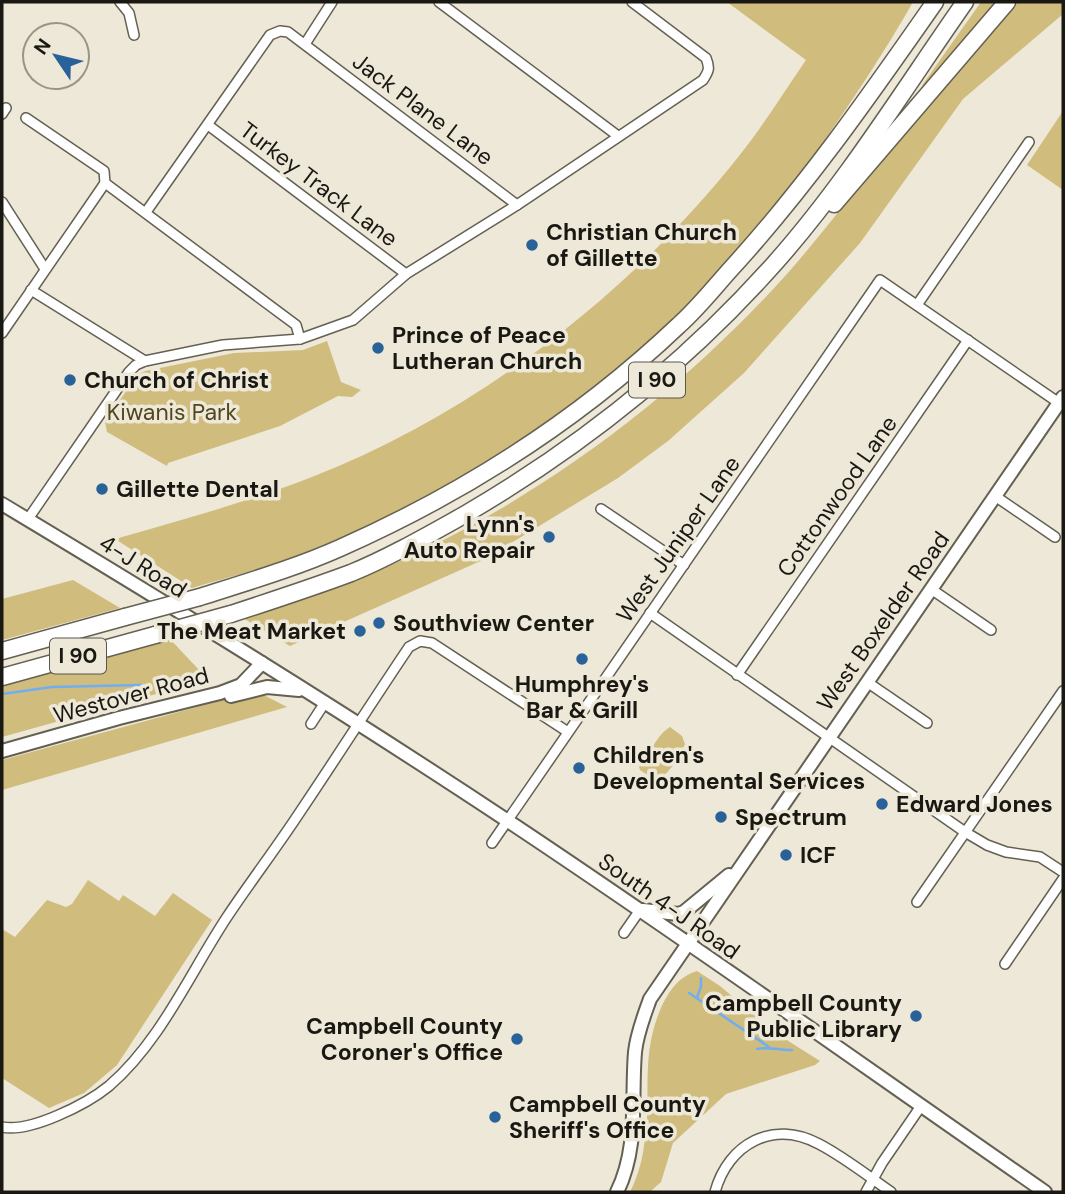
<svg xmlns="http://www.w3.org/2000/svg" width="1065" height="1194" font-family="'DM Sans',sans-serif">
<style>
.green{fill:#d0bc7c}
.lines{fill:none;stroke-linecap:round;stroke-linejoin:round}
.stream{stroke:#70aef1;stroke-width:2.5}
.street-casing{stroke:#646052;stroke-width:12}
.secondary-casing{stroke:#646052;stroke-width:16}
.highway-casing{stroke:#646052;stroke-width:19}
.street{stroke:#fff;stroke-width:9}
.secondary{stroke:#fff;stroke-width:12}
.highway{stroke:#fff;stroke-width:16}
.highway-bridge-casing{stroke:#646052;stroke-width:19;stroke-linecap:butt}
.highway-bridge{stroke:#fff;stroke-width:16}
.poi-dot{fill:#296199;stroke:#ede8d8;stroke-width:2.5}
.labels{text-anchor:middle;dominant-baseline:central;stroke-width:7;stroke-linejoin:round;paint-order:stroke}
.shield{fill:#ede8d8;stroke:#59564d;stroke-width:2}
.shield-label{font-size:21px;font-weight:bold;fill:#191812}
.street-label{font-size:23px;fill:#191812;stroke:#ede8d8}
.poi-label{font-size:23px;font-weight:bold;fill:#191812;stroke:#ede8d8;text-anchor:start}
.park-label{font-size:23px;fill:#51461f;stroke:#ede8d8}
</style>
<rect width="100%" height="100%" fill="#ede8d8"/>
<g class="green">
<path d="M727,2H913C885,51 854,98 822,144C800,177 776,212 749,241C723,271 695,303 666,329C553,432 417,513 273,564C247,573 219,580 192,588L115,539C181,520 248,502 312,477C476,413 630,294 739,156C763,126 784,92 806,60Z"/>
<path d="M981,2H1001L918,98L923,84Z"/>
<path d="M1015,2H1063V14L963,99L860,243L744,373L668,441L618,478L485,559L290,646L243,618C453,561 642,435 787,274C816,241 843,206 871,171C918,114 966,57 1015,2Z"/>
<path d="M1063,111V190L1027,165Z"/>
<path d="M327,341L341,382L361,390L352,397L338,396L280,426L168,463L167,466L107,432L105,422L137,375L145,371L234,353L303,350Z"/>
<path d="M73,580L120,608L2,640V599Z"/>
<path d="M169,638L200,671L197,677L199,682L2,737V685Z"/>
<path d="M256,691L287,707L2,790V760Z"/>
<path d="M670,727L682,736L685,744C680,756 668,776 656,780L640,770L639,767C650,755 656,735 670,727Z"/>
<path d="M88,880L119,901L123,895L155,916L173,893L212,920L117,1065L84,1093L49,1108L2,1078V929L15,937L47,900L66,907L72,904Z"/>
<path d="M697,971L720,986L774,1032L820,1061L815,1065L726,1094L673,1143L661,1182L652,1190V1192H630C637,1178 642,1162 644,1146C653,1096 639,1059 661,1008C669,991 678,977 697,971Z"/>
</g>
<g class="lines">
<g class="stream">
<path d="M2,694L52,687L141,685"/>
<path d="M689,993L769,1047"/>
<path d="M697,998L701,986V978"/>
<path d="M757,1049C770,1046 780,1051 792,1050"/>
</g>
<g class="street-casing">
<g id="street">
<path d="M120,2L129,13L134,35"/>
<path d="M439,2L618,136"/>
<path d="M305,44L332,2"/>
<path d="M2,114L6,108"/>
<path d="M26,118L104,171L105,183"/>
<path d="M208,125L406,274"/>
<path d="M105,183L296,325L300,339"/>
<path d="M2,202L45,269"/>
<path d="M146,212L270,35L280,31L288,32L517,205"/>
<path d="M31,290L145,361"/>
<path d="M917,305L1029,142"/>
<path d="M2,333L105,183"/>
<path d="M995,496L1055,537"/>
<path d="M601,509L684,565"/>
<path d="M28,519L129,372L136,365L145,361L223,345L300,339L353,320L406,274L517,205L703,80C709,71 710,68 706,58L632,2"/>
<path d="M931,589L991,630"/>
<path d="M650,613L965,832L987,845L1006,852L1040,857L1063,872"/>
<path d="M737,675L968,340"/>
<path d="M867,682L927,723"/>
<path d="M311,724L324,704"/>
<path d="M492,843L880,280L1062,405"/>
<path d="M917,902L1063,691"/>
<path d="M624,933L640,910"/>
<path d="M1005,964L1063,879"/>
<path d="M2,1127C30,1133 87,1104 109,1086C161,1041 190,973 227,917C251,881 277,847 300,812C337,757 372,702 409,647L420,641L432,643L568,732"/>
<path d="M715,1192C728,1144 773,1119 819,1144C844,1157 868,1176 891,1192"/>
<path d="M866,1192L882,1163L921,1106"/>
</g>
</g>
<g class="secondary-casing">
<g id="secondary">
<path d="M2,504C172,606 342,711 508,821C689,941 866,1068 1045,1192"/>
<path d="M231,696L267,687L299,690"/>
<path d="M2,751L119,718L220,693L241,685L262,663"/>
<path d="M643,910L678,914L684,912L729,875"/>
<path d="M617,1192C639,1147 631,1100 635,1052C637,1033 644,1016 650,999L1063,397"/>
</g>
</g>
<g class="highway-casing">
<g id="highway">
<path d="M834,204L1007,2"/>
<path d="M200,597C247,582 295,568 340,548C464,493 580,419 679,325C697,309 713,289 729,271C806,187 870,95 935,2"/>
<path d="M231,614C271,601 311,588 351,573C390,557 428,535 464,515C581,447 685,364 775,263C846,183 904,89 965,2"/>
<path d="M2,651L125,617"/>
<path d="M2,677L155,635"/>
</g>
</g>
<use href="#street" class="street"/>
<use href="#secondary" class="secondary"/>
<use href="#highway" class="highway"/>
<g class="highway-bridge-casing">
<g id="highway-bridge">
<path d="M125,617L200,597"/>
<path d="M155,635L231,614"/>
</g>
</g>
<use href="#highway-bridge" class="highway-bridge"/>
</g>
<g class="poi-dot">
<circle cx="532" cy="245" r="7"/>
<circle cx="378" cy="348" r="7"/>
<circle cx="70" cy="380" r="7"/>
<circle cx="102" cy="489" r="7"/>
<circle cx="549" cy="537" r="7"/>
<circle cx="379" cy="623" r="7"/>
<circle cx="360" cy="631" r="7"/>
<circle cx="582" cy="659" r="7"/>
<circle cx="579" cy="768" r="7"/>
<circle cx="882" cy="804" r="7"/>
<circle cx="721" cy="817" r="7"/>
<circle cx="786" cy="855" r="7"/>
<circle cx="916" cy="1016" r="7"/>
<circle cx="517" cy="1039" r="7"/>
<circle cx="495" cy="1117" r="7"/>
</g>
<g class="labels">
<g class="shield">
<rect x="629" y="362.5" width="56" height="35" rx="5"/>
<rect x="50" y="638.5" width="56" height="35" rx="5"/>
</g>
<g class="shield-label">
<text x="657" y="380">I 90</text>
<text x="78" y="656">I 90</text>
</g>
<g class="street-label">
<text transform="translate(423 109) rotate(37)">Jack Plane Lane</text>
<text transform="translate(319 184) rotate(37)">Turkey Track Lane</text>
<text transform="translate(837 496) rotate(-55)">Cottonwood Lane</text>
<text transform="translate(678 539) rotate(-55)">West Juniper Lane</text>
<text transform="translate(143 566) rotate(32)">4-J Road</text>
<text transform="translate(883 621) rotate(-55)">West Boxelder Road</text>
<text transform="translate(131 695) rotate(-15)">Westover Road</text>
<text transform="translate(669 906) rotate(35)">South 4-J Road</text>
</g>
<g class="poi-label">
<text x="546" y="232">Christian Church<tspan x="546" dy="26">of Gillette</tspan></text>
<text x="392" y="335">Prince of Peace<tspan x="392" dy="26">Lutheran Church</tspan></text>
<text x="84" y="380">Church of Christ</text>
<text x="116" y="489">Gillette Dental</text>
<text x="535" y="524" text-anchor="end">Lynn's<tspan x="535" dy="26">Auto Repair</tspan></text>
<text x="393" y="623">Southview Center</text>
<text x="346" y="631" text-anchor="end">The Meat Market</text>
<text x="582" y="684" text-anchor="middle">Humphrey's<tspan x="582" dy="26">Bar &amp; Grill</tspan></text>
<text x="593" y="755">Children's<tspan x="593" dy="26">Developmental Services</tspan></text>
<text x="896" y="804">Edward Jones</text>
<text x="735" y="817">Spectrum</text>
<text x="800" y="855">ICF</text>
<text x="902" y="1003" text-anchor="end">Campbell County<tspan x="902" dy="26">Public Library</tspan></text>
<text x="503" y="1026" text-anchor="end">Campbell County<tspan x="503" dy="26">Coroner's Office</tspan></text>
<text x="509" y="1104">Campbell County<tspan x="509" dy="26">Sheriff's Office</tspan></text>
</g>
<g class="park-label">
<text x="172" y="412">Kiwanis Park</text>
</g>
</g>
<rect width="1065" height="1194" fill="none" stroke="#191812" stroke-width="7"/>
<g transform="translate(56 56) rotate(305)"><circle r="33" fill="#ede8d8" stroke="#989589" stroke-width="2"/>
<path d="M0-5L12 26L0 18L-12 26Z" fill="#296199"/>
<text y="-10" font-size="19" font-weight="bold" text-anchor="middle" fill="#191812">N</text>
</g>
</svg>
